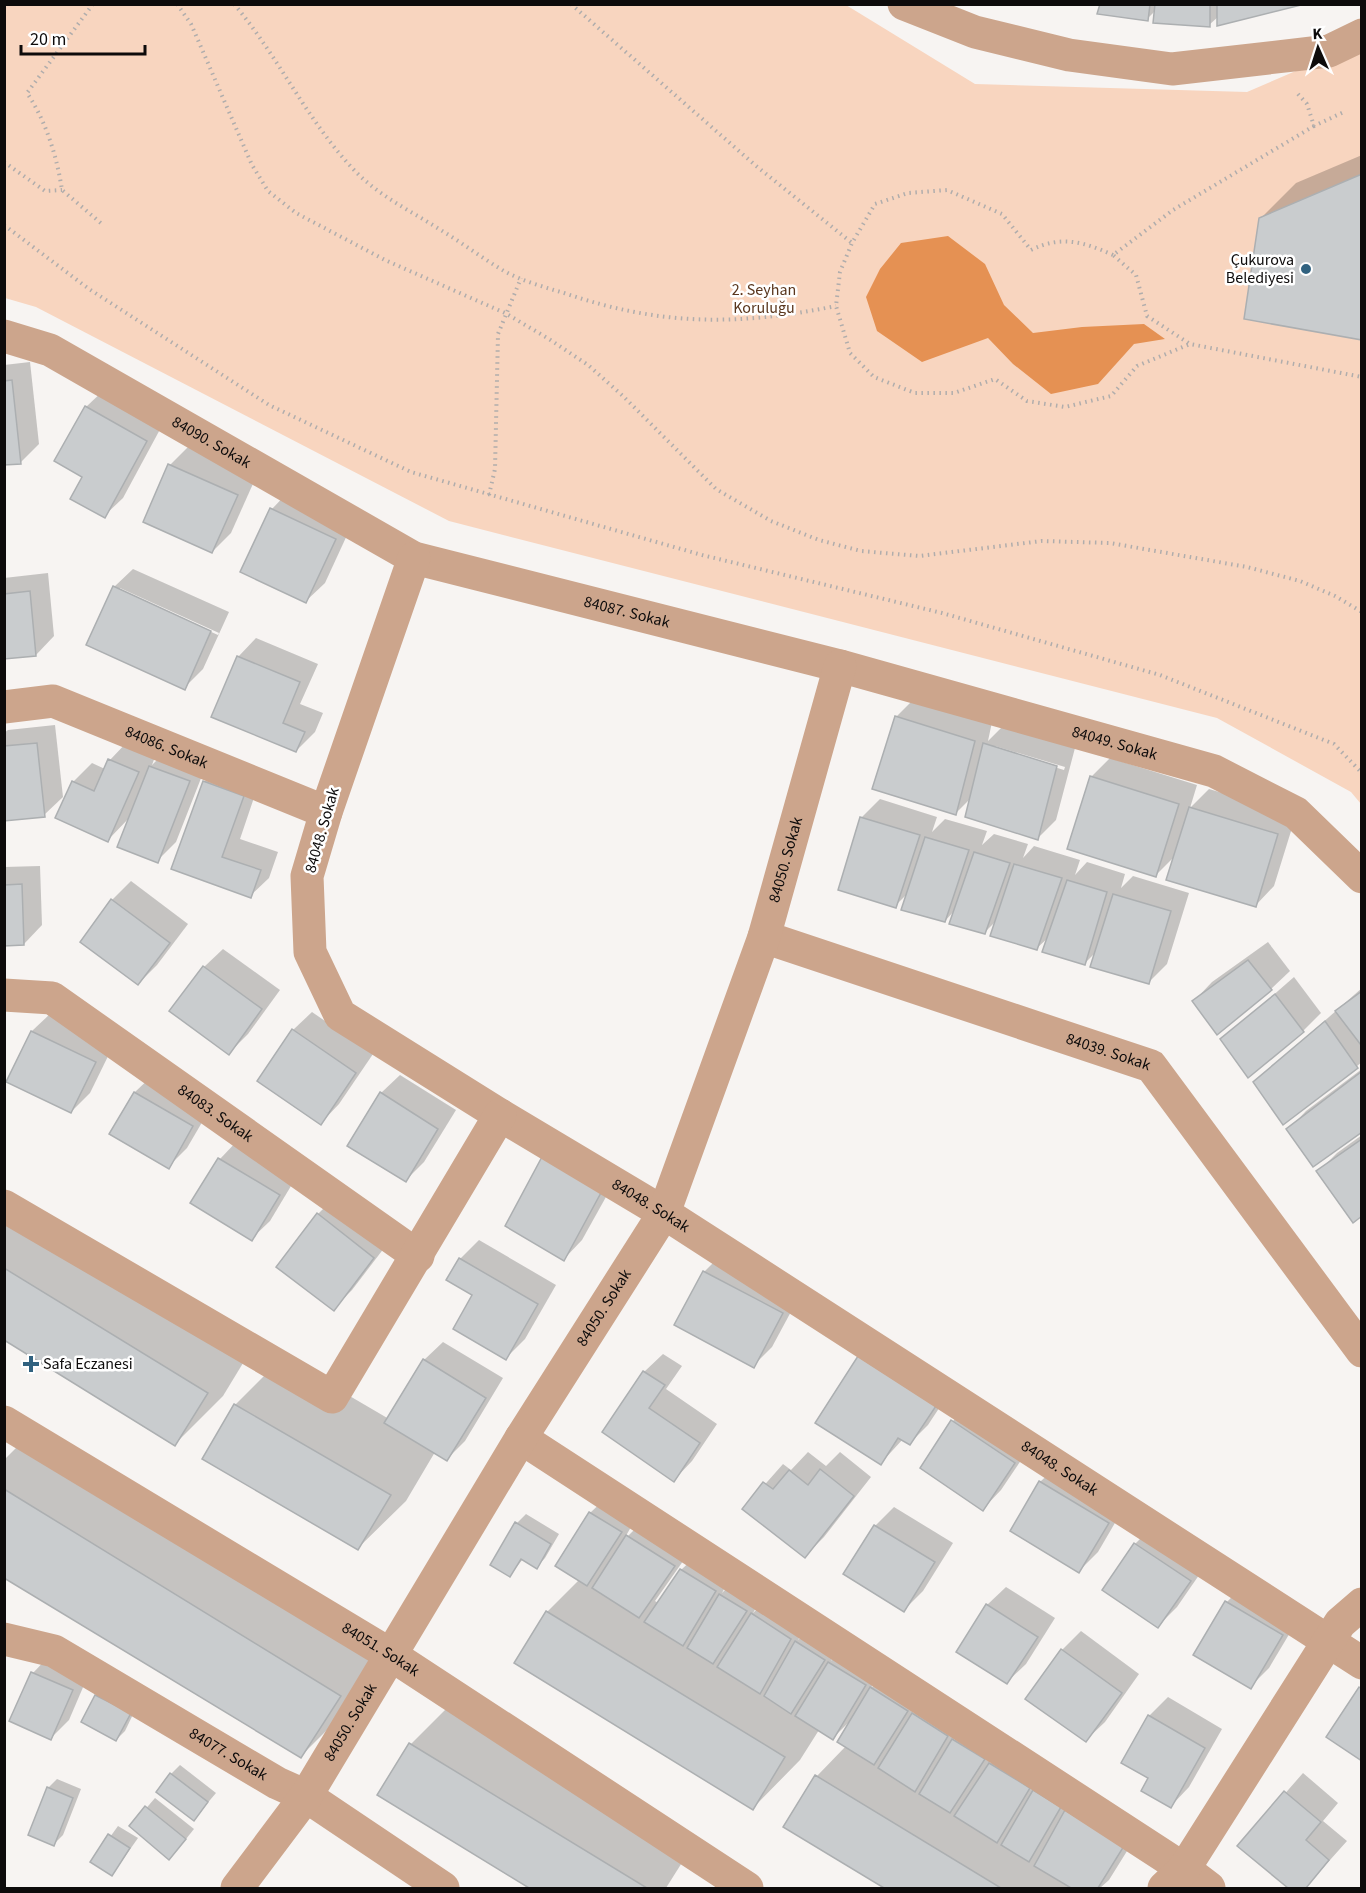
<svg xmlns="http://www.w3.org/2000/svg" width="1366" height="1893" font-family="'Source Sans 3',sans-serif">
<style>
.green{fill:#f8d5bf}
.water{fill:#e59153}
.shadow{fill:#0003;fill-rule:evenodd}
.building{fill:#c9ccce;stroke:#acafb1;stroke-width:1.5}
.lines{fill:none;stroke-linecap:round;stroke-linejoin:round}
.path{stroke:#b0adac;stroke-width:4;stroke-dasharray:1.5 4.5;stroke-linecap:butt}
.minor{stroke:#cca58c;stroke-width:33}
.poi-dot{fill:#316280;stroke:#fff;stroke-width:2}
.labels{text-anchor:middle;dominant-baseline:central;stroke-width:5;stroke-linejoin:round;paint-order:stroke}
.poi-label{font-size:16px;fill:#0d0b0b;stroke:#fff;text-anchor:end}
.park-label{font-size:16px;fill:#59361d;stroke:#fff}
.street-label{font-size:16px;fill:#0d0b0b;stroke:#fff}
</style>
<rect width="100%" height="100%" fill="#f7f4f2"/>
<path class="green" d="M4,5H846L975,84L1247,92L1361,43V804L1351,792L1217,718L449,521L36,307L5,298Z"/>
<path class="water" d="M948,236L985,264L1004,305L1033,333L1082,327L1144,324L1165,339L1134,344L1098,384L1051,394L1013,364L988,338L922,362L877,331L866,297L880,269L901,243Z"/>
<g class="shadow">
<path d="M1101,4H1299L1219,16L1209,25L1156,10L1147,19Z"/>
<path d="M1362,155V339L1260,219L1296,183Z"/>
<path d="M30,362L39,444L21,462L4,464V365Z"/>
<path d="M105,389L164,422L123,498L104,516L86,407Z"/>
<path d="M188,447L256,477L231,533L212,552L170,465Z"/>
<path d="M290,490L354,520L325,583L306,601L272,509Z"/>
<path d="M133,569L229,612L203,669L184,688L114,587ZM120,588L219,633L218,635L120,591Z"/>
<path d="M48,573L54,636L36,655L4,658V578Z"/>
<path d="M256,638L318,664L300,704L323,713L315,732L296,751L238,657Z"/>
<path d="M915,698L992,722L988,741L1003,726L1075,748L1056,820L1038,838L972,797L956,813L896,717ZM995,746L1065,767L1064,770L995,749Z"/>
<path d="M55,725L63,797L44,815L4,820V733L8,730Z"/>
<path d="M128,741L156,754L152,765L169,748L207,763L176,842L157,861L130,817L108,840L73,782L92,763L105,769L110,760Z"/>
<path d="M1110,758L1197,785L1190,808L1209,789L1296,815L1274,886L1256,905L1175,856L1156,875L1091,777Z"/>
<path d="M223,764L261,777L240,839L278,852L269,878L250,896L173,868L204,782Z"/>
<path d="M880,799L937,817L932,832L945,819L987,831L982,845L994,834L1028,844L1023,858L1034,846L1080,860L1075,875L1087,862L1125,874L1121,888L1133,876L1189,893L1167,964L1148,983L1097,951L1085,963L1050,936L1037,948L997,920L985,932L955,910L945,921L908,893L895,906L861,818Z"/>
<path d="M40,866L42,925L24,944H4V867Z"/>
<path d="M131,881L188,924L157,965L138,984L112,900Z"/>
<path d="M1268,942L1290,971L1271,989L1194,1001L1212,982Z"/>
<path d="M223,949L280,990L248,1034L229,1053L204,967Z"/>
<path d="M1294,977L1321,1013L1303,1031L1222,1040Z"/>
<path d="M1362,988V1062L1357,1066L1255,1082Z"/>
<path d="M312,1012L373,1054L339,1104L321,1123L293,1030Z"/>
<path d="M51,1013L114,1044L90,1093L71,1112L8,1081L32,1031Z"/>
<path d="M1362,1069V1130H1288L1306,1111Z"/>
<path d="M154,1074L211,1107L187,1148L168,1167L111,1134L135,1092Z"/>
<path d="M400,1075L456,1110L424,1162L405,1181L381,1093Z"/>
<path d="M1362,1135V1214L1318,1172L1337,1153Z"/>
<path d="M238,1140L297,1176L270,1221L251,1239L192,1203L220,1159Z"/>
<path d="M545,1156L621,1170L582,1240L564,1259Z"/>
<path d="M336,1196L391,1239L352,1290L333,1309L318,1214Z"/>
<path d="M4,1212L254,1345L223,1396L175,1444L4,1339Z"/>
<path d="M479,1240L556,1285L525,1339L506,1358L474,1295L460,1259Z"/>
<path d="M723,1253L800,1295L772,1347L753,1366L676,1324L704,1272Z"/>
<path d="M443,1342L503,1378L465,1441L447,1459L435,1452L406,1501L358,1548L204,1459L235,1405L283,1357L389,1419L424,1360Z"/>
<path d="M663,1354L682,1366L666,1389L717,1424L692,1461L674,1480L604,1431L644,1372Z"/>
<path d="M859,1357L953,1387L928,1425L910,1443L903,1439L881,1463Z"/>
<path d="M971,1403L1032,1444L1001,1490L983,1509L953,1421Z"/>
<path d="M34,1430L387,1648L348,1709L301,1756L4,1576V1460Z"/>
<path d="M808,1452L826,1466L840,1452L871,1477L824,1537L805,1556L744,1508L783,1464L791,1470Z"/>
<path d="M1059,1464L1126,1504L1098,1552L1079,1571L1040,1482Z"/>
<path d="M609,1495L639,1513L623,1541L646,1518L693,1547L655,1601L658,1603L681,1570L700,1552L733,1572L722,1593L739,1576L765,1592L753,1613L771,1596L809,1620L798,1640L815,1624L842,1641L831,1661L848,1644L883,1666L871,1688L889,1670L925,1692L912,1715L932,1696L966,1717L954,1740L972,1721L1003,1740L987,1767L1009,1745L1142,1827L1109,1880L1100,1888H887L785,1826L817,1776L846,1746L851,1720L833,1738L819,1730L800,1760L753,1808L547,1612L580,1579L590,1513Z"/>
<path d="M894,1507L953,1543L923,1591L904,1610L845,1573L875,1526Z"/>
<path d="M526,1514L559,1534L545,1558L537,1567L523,1559L510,1575L492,1564L517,1523Z"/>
<path d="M1154,1525L1208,1562L1177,1607L1158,1626L1104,1590L1135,1544Z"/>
<path d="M1245,1583L1300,1616L1269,1668L1250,1687L1195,1655L1227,1602Z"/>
<path d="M1006,1587L1055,1618L1026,1664L1007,1682L987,1605Z"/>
<path d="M1081,1631L1139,1674L1105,1722L1086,1740L1062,1650Z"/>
<path d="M51,1654L90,1671L69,1720L51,1738L11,1721L33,1673Z"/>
<path d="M105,1687L138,1704L125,1731L116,1740L83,1722L96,1696Z"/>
<path d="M458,1697L695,1842L666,1888H532L379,1795L411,1744Z"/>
<path d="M1168,1697L1222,1729L1189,1787L1171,1806L1150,1777L1149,1716Z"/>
<path d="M180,1765L216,1793L194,1819L171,1774Z"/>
<path d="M1303,1773L1338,1803L1323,1821L1347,1841L1305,1888H1290L1239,1846Z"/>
<path d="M57,1779L81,1789L63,1835L54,1844L48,1788Z"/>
<path d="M155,1798L194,1829L178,1849L131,1826Z"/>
<path d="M118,1826L138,1838L112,1875L92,1862Z"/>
</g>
<g class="building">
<path d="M1100,4H1150L1148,21L1097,14Z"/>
<path d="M1155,4H1210V27L1153,23Z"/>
<path d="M1217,4H1305L1217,26Z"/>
<path d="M1362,174V340L1244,319L1259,218Z"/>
<path d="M12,380L21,464L4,465V381Z"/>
<path d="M85,406L147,441L105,518L70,499L82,477L54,461Z"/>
<path d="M168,464L238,495L212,553L143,522Z"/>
<path d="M270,508L336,539L306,603L240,572Z"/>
<path d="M113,586L211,631L185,690L86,645Z"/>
<path d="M30,591L36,656L4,659V594Z"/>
<path d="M237,656L300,682L283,723L305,732L296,752L211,717Z"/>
<path d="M895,716L975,741L956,815L872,789Z"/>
<path d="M37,743L45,817L4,821V746Z"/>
<path d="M983,743L1057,766L1038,840L965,817Z"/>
<path d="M108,759L139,772L108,842L55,818L72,781L94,791Z"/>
<path d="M149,766L190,781L158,863L117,847Z"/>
<path d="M1090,776L1179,804L1156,877L1067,849Z"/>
<path d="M203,781L244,796L222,857L261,870L251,898L171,869Z"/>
<path d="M1189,807L1278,834L1256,907L1166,880Z"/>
<path d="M860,817L920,835L896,908L838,890Z"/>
<path d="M925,837L969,850L945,922L901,910Z"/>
<path d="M974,852L1010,863L985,934L949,924Z"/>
<path d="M1014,864L1062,878L1037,950L990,936Z"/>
<path d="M1067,880L1107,892L1085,965L1042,952Z"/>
<path d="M22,884L24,945L4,946V885Z"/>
<path d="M1113,894L1171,911L1149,984L1090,967Z"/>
<path d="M111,899L170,943L138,985L80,942Z"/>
<path d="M1248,960L1272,990L1217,1035L1192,1001Z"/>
<path d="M203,966L262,1009L229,1055L169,1011Z"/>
<path d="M1362,991V1044L1361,1045L1335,1011Z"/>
<path d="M1275,994L1304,1032L1248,1078L1220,1039Z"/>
<path d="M1325,1021L1358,1068L1283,1125L1253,1082Z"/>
<path d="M292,1029L356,1073L321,1125L257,1081Z"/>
<path d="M31,1031L96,1062L71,1113L6,1082Z"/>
<path d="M1361,1072L1362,1132L1313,1167L1286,1129Z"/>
<path d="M134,1092L193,1126L169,1169L109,1134Z"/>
<path d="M380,1092L438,1129L406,1182L347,1146Z"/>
<path d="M1362,1139V1216L1353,1223L1316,1171Z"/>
<path d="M543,1155L603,1189L564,1261L505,1226Z"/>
<path d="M218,1158L280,1195L252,1241L190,1203Z"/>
<path d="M317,1213L374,1258L334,1311L276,1267Z"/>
<path d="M459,1258L538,1304L506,1360L453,1329L472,1295L446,1280Z"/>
<path d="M4,1268L208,1393L175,1446L4,1340Z"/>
<path d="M703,1271L783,1313L754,1368L674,1325Z"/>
<path d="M858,1356L936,1406L910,1445L898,1438L881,1465L815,1423Z"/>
<path d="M423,1359L486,1398L447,1461L384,1423Z"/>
<path d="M643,1371L665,1385L649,1408L700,1443L674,1482L602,1432Z"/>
<path d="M234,1404L391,1495L358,1550L202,1459Z"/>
<path d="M951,1420L1015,1463L983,1511L920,1468Z"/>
<path d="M820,1469L854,1496L805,1558L742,1509L763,1482L773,1489L789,1470L808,1485Z"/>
<path d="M1039,1481L1109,1523L1079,1573L1010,1531Z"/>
<path d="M4,1489L341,1696L301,1758L4,1578Z"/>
<path d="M589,1512L622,1532L587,1586L555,1566Z"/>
<path d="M515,1522L551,1544L537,1569L521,1559L510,1577L490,1565Z"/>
<path d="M874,1525L935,1562L904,1612L843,1574Z"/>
<path d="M626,1535L675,1566L639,1618L592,1588Z"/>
<path d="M1134,1543L1191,1581L1158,1628L1102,1590Z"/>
<path d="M680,1569L716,1591L683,1646L644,1622Z"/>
<path d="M719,1594L747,1611L713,1664L687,1648Z"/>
<path d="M1225,1601L1283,1635L1251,1689L1193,1655Z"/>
<path d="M986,1604L1038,1637L1007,1684L956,1652Z"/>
<path d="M546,1611L785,1757L753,1810L514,1663Z"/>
<path d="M751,1613L791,1639L760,1694L717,1667Z"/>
<path d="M795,1641L825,1660L791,1714L764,1696Z"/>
<path d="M1061,1649L1122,1693L1086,1742L1025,1699Z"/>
<path d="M828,1662L866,1685L833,1740L795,1716Z"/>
<path d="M31,1672L73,1690L51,1740L9,1721Z"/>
<path d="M870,1687L908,1711L874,1765L837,1742Z"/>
<path d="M1359,1687L1362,1689V1761L1326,1737Z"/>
<path d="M95,1695L131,1713L116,1741L81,1722Z"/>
<path d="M912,1713L948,1736L915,1792L878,1768Z"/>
<path d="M1148,1715L1205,1748L1171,1808L1141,1791L1148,1778L1121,1763Z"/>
<path d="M952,1739L985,1759L950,1813L919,1794Z"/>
<path d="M409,1743L647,1888H529L377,1795Z"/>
<path d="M989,1763L1030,1788L997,1843L954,1816Z"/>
<path d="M170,1773L208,1802L194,1821L156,1792Z"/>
<path d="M815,1775L1001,1888H884L783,1827Z"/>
<path d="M47,1787L73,1798L54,1846L28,1835Z"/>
<path d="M1033,1790L1061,1807L1029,1862L1001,1845Z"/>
<path d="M1284,1791L1321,1822L1306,1840L1329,1860L1306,1888H1288L1237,1846Z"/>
<path d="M145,1806L186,1839L169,1860L129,1826Z"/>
<path d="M1065,1810L1124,1846L1098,1888H1071L1034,1866Z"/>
<path d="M108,1834L130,1848L112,1876L90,1862Z"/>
</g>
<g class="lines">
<g class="path">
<path d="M93,4L27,93C46,121 57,157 62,190L102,224"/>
<path d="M177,4L191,24L252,165L268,191L296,213L385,260L505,313L549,339L588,365L623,396L716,489L771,521L819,540L861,551L919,556L1042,541L1110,543L1247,567L1300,581L1335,596L1362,612"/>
<path d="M234,4C279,57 308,123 357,173C381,197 411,211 439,229C461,242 482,258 504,271C522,281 544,287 564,293C661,326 736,326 836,306"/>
<path d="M571,4L755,165L852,243"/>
<path d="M1298,94L1307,104L1314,126L1346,111"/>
<path d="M1314,126L1173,210L1113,255L1136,275L1147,316L1190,344L1362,377"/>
<path d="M4,162L45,191L62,190"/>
<path d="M4,225L89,289L269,405L411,472L702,555L942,613L1160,675L1334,744L1362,773"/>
<path d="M1113,255C1084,242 1061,235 1031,250L1002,214L947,190L908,193L875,204L852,243L840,272L836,306L850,353L874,377L915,393H954L995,379L1027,401L1065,407L1111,396L1137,366L1190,344"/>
<path d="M489,495L495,469L498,334L521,278"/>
</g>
<g class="minor">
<path d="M904,4L975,32L1069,55L1172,69L1329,51L1362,35"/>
<path id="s1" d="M4,336L50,350L414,558L840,666L1214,771L1296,813L1362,877"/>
<path id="s2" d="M414,558L326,812L307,876L310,952L340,1015L500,1115L664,1213L1362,1663"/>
<path id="s3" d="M4,707L53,701L326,812"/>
<path id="s4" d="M764,937L1151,1066L1362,1351"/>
<path id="s5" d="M4,995L52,998L418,1256"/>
<path d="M4,1206L332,1397L500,1115"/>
<path id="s6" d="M4,1422L391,1655L747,1888"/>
<path d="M521,1438L1184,1869L1209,1888"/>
<path id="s7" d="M4,1639L54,1651L277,1783L306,1796L443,1888"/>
<path id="s8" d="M237,1888L306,1796L521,1438L664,1213L764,937L840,666"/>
<path d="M1164,1888L1184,1869L1340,1623L1362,1604"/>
</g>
</g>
<g class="poi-dot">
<circle cx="1306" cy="269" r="6"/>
<path d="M28 1355h6v6h6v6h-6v6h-6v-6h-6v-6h6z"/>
</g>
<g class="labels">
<g class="poi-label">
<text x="1294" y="260">Çukurova<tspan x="1294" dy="18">Belediyesi</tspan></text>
<text x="43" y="1364" text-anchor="start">Safa Eczanesi</text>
</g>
<g class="park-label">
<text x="764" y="290">2. Seyhan<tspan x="764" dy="18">Koruluğu</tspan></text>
</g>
<g class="street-label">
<text stroke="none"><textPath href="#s1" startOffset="234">84090. Sokak</textPath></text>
<text stroke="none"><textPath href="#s1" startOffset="687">84087. Sokak</textPath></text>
<text stroke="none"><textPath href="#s1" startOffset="1192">84049. Sokak</textPath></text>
<text stroke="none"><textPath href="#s3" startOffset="172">84086. Sokak</textPath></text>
<text transform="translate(322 830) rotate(-74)">84048. Sokak</text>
<text stroke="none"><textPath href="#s8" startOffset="1173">84050. Sokak</textPath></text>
<text stroke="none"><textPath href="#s4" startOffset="363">84039. Sokak</textPath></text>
<text stroke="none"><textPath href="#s5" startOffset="248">84083. Sokak</textPath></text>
<text stroke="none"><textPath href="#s2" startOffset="846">84048. Sokak</textPath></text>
<text stroke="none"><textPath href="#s8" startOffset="687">84050. Sokak</textPath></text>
<text stroke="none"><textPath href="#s2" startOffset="1332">84048. Sokak</textPath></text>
<text stroke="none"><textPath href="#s6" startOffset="440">84051. Sokak</textPath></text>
<text stroke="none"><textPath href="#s8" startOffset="201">84050. Sokak</textPath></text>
<text stroke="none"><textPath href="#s7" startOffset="254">84077. Sokak</textPath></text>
</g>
</g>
<rect width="1366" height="1893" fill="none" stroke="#0d0b0b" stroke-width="12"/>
<g transform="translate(1318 48) rotate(357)" stroke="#ffffff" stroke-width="4.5" paint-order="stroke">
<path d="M0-4.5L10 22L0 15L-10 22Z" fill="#0d0b0b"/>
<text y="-9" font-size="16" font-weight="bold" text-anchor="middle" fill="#0d0b0b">K</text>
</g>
<path d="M21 45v9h124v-9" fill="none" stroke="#0d0b0b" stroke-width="3"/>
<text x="30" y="45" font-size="18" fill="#0d0b0b" stroke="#ffffff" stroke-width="4.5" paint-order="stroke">20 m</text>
</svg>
